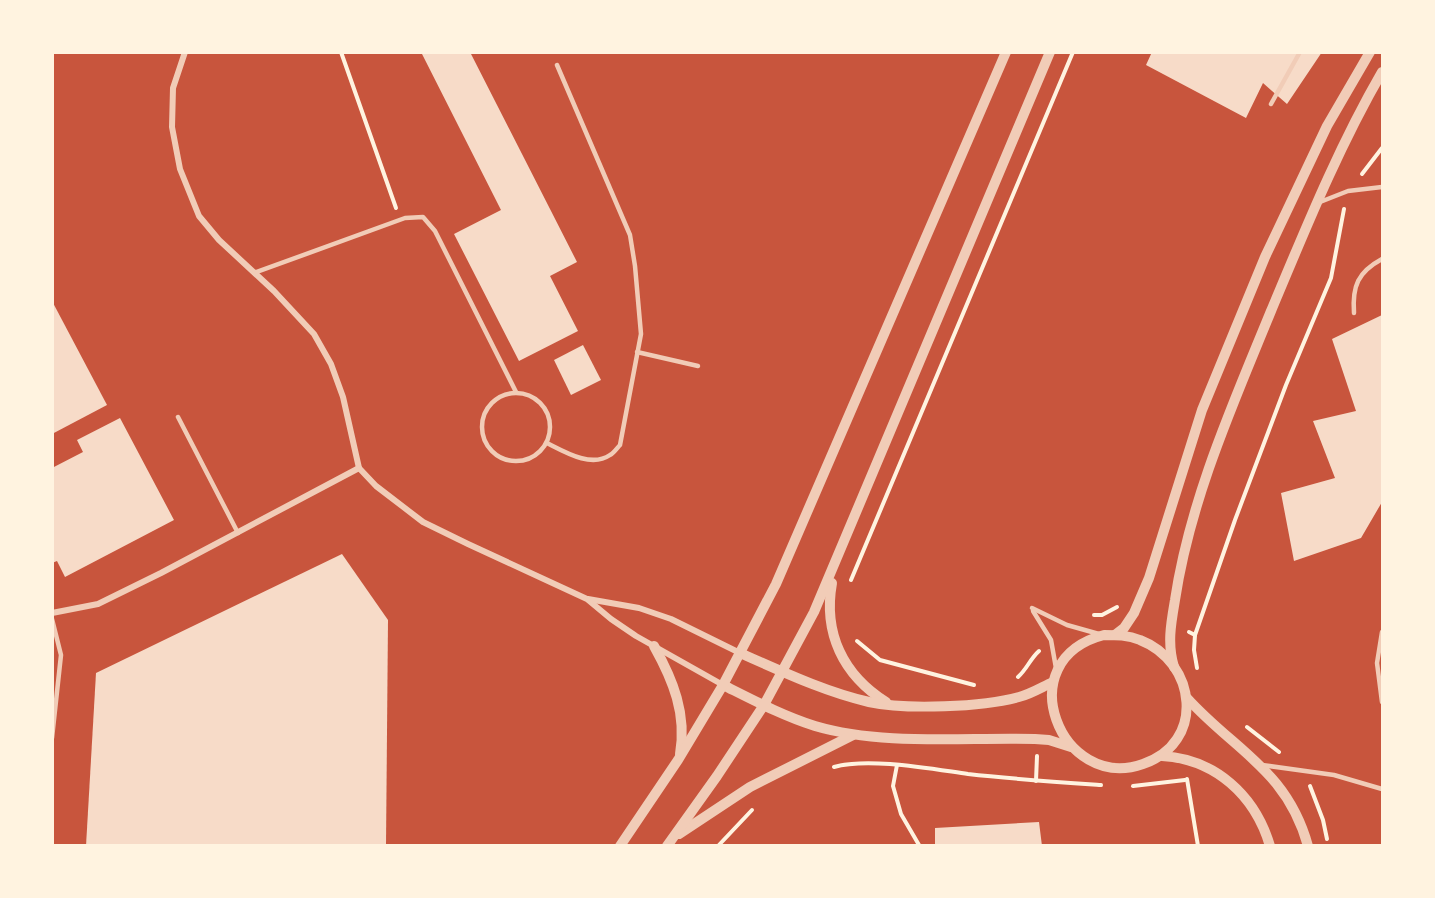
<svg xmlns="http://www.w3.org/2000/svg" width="1435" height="898" font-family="Inter,sans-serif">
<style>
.building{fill:#f7dbc8}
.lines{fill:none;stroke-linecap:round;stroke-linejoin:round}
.path{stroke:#fff3e0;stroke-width:4}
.service{stroke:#f1ccb7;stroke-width:4.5}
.minor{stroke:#f1ccb7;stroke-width:6}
.tertiary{stroke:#f1ccb7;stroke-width:10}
</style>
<rect width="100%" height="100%" fill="#c8553d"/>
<g class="building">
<path d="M421,52H470L577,262L550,276L578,331L519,361L454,234L501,210Z"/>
<path d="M1152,52H1322L1287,104L1263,83L1246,118L1146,65Z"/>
<path d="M52,301L107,405L52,434Z"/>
<path d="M1382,315V502L1361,538L1294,561L1281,493L1335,478L1313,421L1356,411L1332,339Z"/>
<path d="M583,345L601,380L571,395L554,360Z"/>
<path d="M120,418L174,520L65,577L57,561L52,563V468L83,452L77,440Z"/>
<path d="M342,554L388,620L386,846H86L96,673Z"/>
<path d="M1039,822L1042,846H935V828Z"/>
</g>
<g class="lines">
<g class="path">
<path d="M341,52L396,208"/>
<path d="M1362,174L1382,148"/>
<path d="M851,580L1073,52"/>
<path d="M1094,615H1102L1117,607"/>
<path d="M1189,632L1195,635L1194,650L1197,668"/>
<path d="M1195,635L1235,520L1286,385L1331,278L1344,209"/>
<path d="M857,641L880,660L974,685"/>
<path d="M1018,677C1027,669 1030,659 1039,651"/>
<path d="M1247,727L1279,752"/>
<path d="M897,765L893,786L901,814L919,845"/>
<path d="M834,767C868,757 932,769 968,774C1012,779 1057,782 1101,785"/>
<path d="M1187,779L1198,846"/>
<path d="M1036,781L1037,756"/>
<path d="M1133,786L1185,780"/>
<path d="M1310,786L1323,820L1327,839"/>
<path d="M718,846L752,810"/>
</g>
<g class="service">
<path d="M1271,104L1300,52"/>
<path d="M1320,202L1348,191L1382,187"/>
<path d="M254,273L405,218L423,217L435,231L516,392"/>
<path d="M1354,313C1352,286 1358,272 1382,259"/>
<path d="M637,352L698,366"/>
<circle cx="516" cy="427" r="34"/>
<path d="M178,417L238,533"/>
<path d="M547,443C565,452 591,468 610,455C614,453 617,448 620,445L641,334L635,266L630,235L557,65"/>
<path d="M1032,608L1067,625L1099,634"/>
<path d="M1033,611L1051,640L1056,668"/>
<path d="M52,619L61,655L52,738"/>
<path d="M1382,632L1377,663L1382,702"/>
<path d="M1262,765L1334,775L1382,789"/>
</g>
<g class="minor">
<path d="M185,52L173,88L172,127L180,169L199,216L219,240L274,291L314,334L331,364L343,397L359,468L376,486L423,522L468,544L587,599L611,619L636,636L723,685"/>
<path d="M588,599L639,608L671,619L740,653"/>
<path d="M52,613L98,604L161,573L359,468"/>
</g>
<g class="tertiary">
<path d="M832,583C823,633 843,675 886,702"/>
<path d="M1104,635C1116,635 1128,635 1140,640C1197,662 1206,743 1143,764C1061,793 1007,660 1104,635Z"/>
<path d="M1115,635L1124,628L1134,613L1149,578L1202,410L1265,257L1327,126L1370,52"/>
<path d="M654,646C673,680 687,714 680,754"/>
<path d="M740,653C781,671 825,692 869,702C906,710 983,707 1019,697C1031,694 1042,687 1053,682"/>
<path d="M1174,667C1167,644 1171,623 1175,600C1190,500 1233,404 1271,311C1305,230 1338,148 1382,72"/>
<path d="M723,685C753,700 783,716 815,726C883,746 964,737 1035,739L1049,740L1071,747"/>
<path d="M1187,698C1235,751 1287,770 1308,846"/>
<path d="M1162,756C1215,759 1255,795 1270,846"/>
<path d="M679,834L750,787L853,735"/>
<path d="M620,846L678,760L723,685L776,584L1006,52"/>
<path d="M667,846L717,776L764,705L814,612L1050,52"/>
</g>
</g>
<rect width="1435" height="898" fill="none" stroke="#fff3e0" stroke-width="108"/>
</svg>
